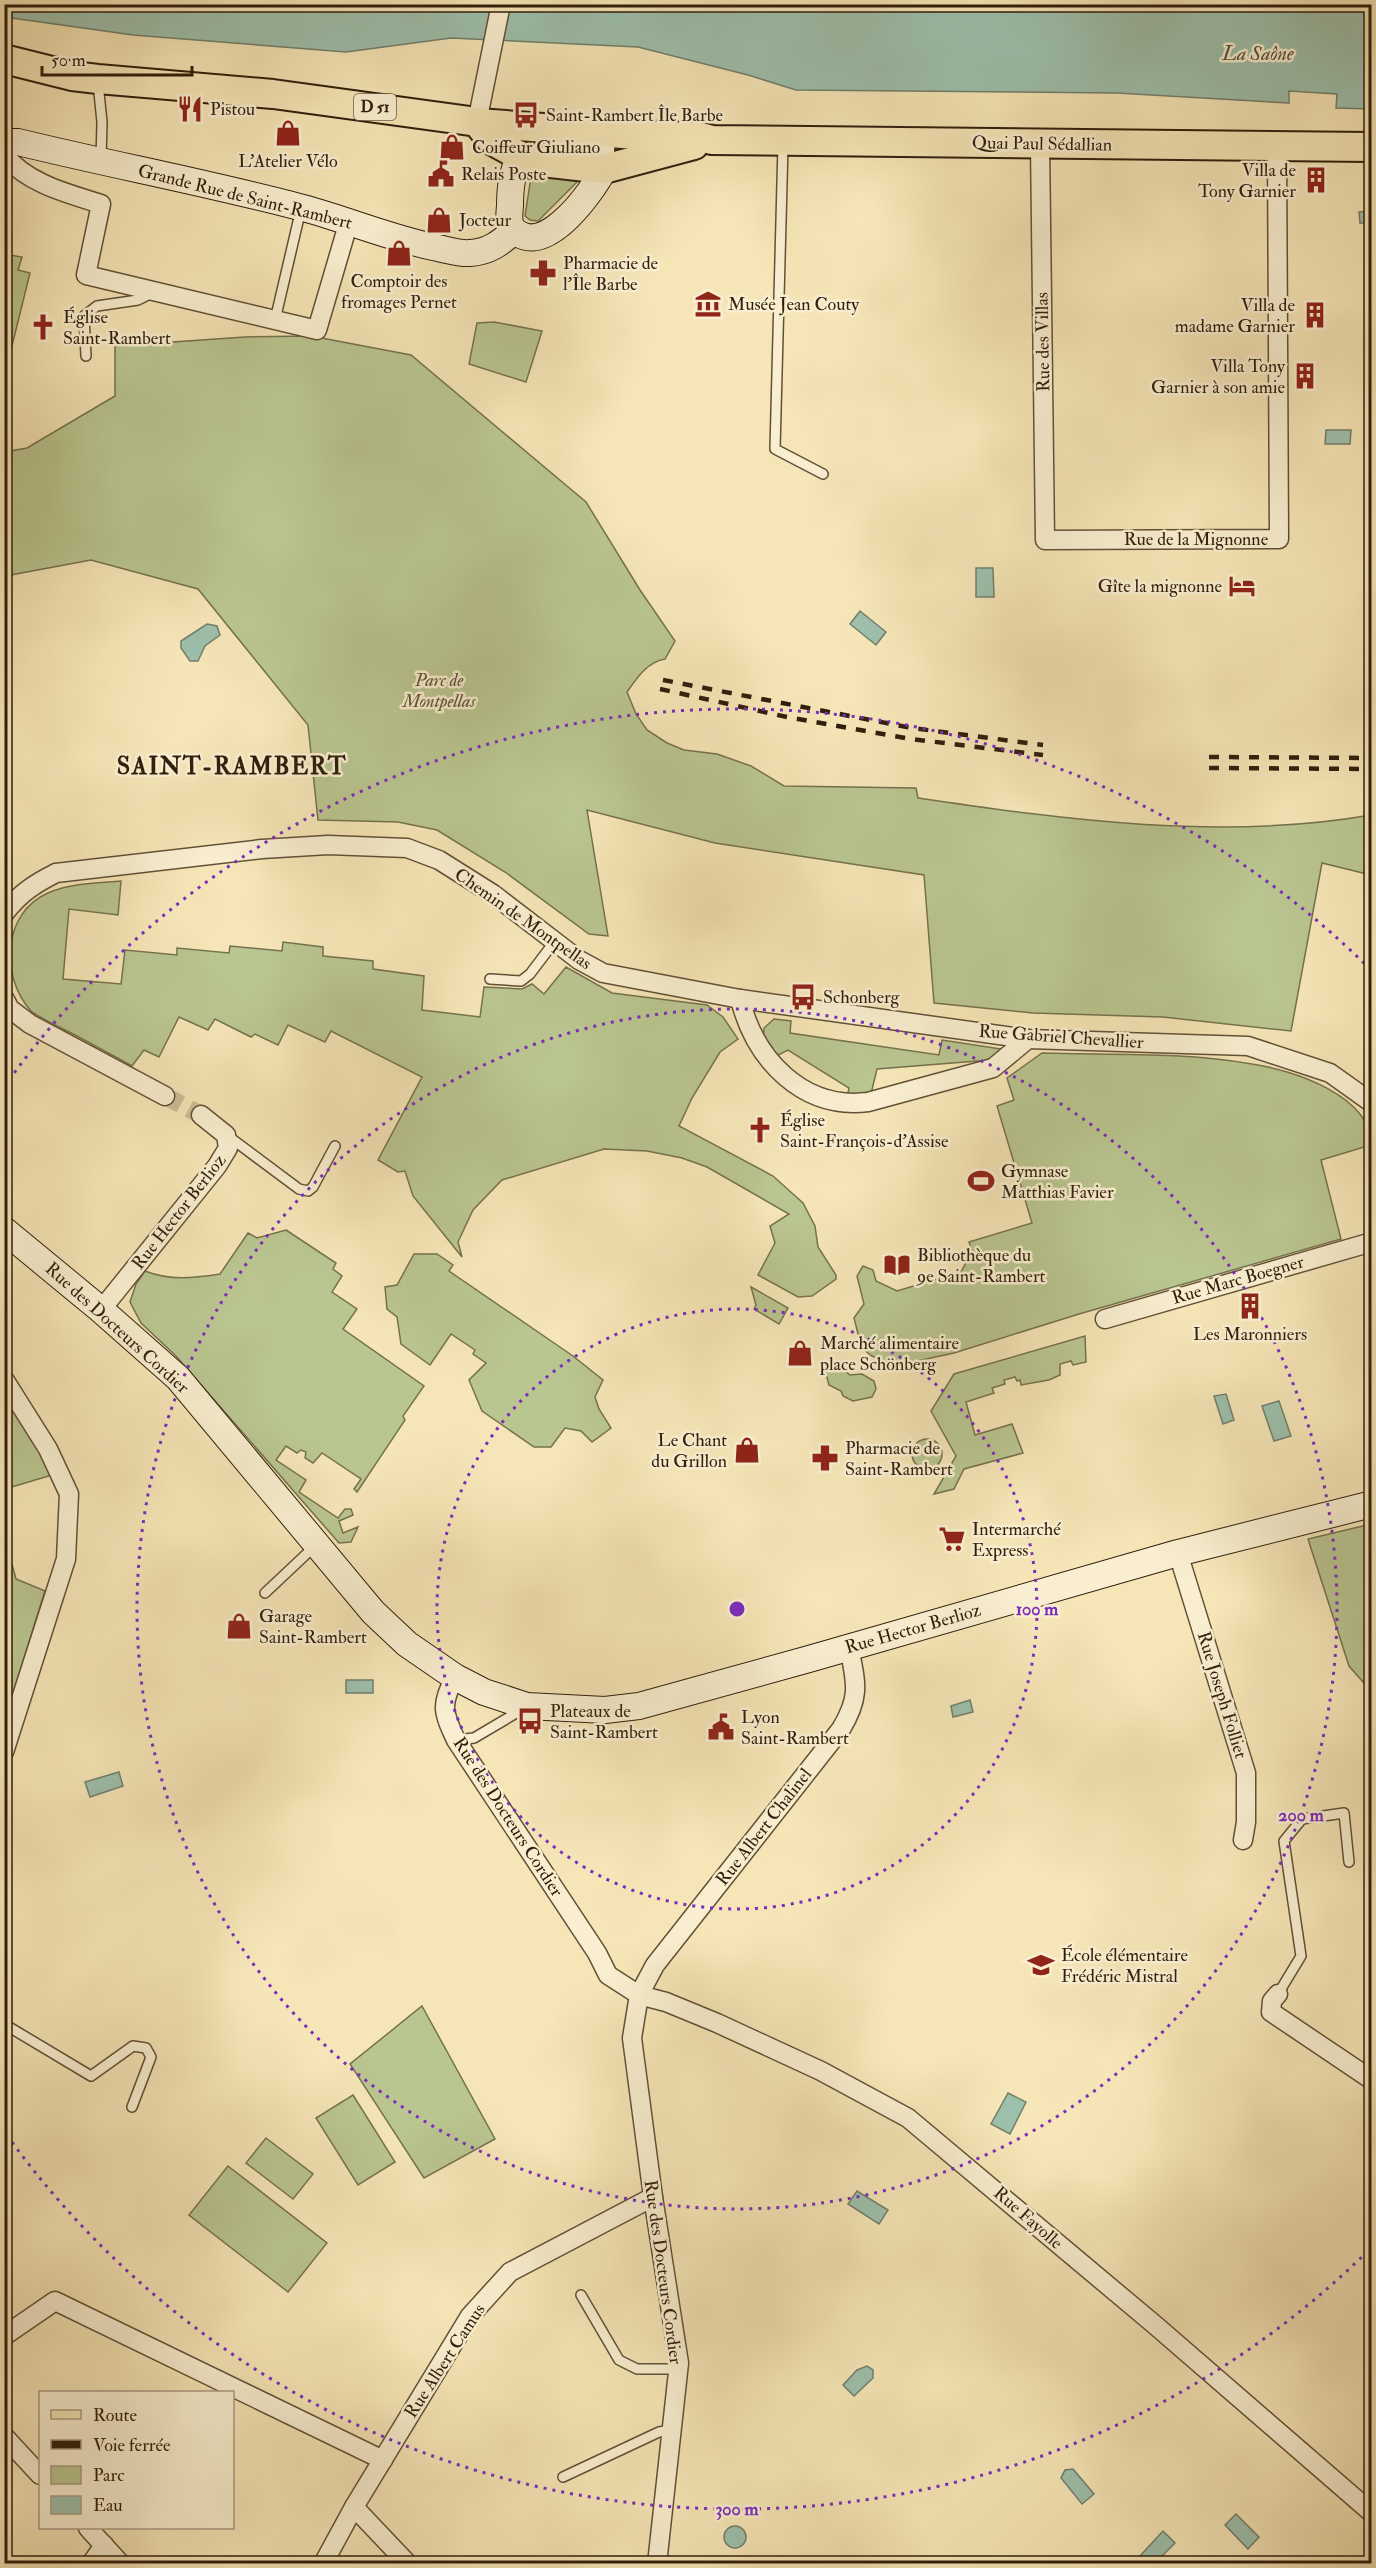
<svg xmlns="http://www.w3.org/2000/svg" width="1376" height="2568" font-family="'IM FELL Double Pica',serif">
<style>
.green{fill:#bac690;stroke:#75724e;stroke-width:1.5}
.water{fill:#9dc0ac;stroke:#717f6c;stroke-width:1.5}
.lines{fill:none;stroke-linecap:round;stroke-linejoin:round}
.street-tunnel{stroke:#cebe95;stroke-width:18;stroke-dasharray:18 9;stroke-linecap:butt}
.lane-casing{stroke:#625037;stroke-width:12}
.street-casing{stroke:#625037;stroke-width:21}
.secondary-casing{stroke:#301e0c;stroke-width:28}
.primary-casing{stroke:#301e0c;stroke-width:32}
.lane{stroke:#f9efd0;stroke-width:9}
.street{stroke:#f9efd0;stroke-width:18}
.secondary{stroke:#f9efd0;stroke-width:26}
.primary{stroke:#f6e6b7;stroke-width:28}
.rail{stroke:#301e0c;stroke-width:4.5;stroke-dasharray:10 10;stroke-linecap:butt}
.ring{fill:none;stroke:#7b2cbf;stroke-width:3;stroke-dasharray:3 6}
.labels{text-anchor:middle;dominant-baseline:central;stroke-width:5;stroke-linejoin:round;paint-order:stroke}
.shield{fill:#f9efd0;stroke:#6c5d47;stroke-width:1.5}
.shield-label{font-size:16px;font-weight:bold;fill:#301e0c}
.poi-label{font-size:18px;fill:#301e0c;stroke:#f9efd0;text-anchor:start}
.street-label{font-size:18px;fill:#301e0c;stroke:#f9efd0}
.park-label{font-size:18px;font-style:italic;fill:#595034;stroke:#f9efd0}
.water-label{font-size:20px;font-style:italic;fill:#514f3c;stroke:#f9efd0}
.district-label{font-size:24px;font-weight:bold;letter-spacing:1.5px;fill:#301e0c;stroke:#f9efd0}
.centre{fill:#7b2cbf;stroke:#f9efd0;stroke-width:3}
.ring-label{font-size:18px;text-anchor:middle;font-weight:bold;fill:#7b2cbf;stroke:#f9efd0;stroke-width:5;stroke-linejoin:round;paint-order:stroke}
</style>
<rect width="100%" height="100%" fill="#f6e6b7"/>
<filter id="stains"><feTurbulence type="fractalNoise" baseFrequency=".00333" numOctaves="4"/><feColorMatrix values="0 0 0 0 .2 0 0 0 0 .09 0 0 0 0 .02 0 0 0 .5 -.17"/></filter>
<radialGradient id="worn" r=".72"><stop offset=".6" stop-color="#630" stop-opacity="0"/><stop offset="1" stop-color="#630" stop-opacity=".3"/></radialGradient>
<g class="green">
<path d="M536,173L577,178V182L538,221L530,220L525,216L531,177Z"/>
<path d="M4,254L22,257L18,270L30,273L7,366H4Z"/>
<path d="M494,322L542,331L526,382L469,364L477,323Z"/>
<path d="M311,336L411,355L586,502L640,590L675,641L665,659C647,662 637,678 627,692L636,714L647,730L667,743L684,750L717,754L751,766L784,786L916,788L918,798C1067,820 1222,841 1371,815V875L1322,863L1291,1031L1163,1017L1033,1013L934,1003L924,875L715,843L587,810L608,936L589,934L505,872L437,830L398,822L318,820L308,725L198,589L91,560L5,576V452L27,448L115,396V346L245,337Z"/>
<path d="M121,881L118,915L69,909L63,979L121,984L125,950L177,955V948L229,953L230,946L282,951L283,942L323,947V956L373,961V969L424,976L422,1010L480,1017L484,987L522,989L532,984L544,994L566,967L612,993L707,1005L723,1017L738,1039L720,1052L692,1098L679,1126L773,1176L803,1203L815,1226L818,1247L836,1275V1279L812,1296L798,1297L758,1275L775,1243L770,1226L789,1214L707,1167L682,1158L647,1151L604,1149L502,1180L473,1210L458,1242L462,1257L413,1196L405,1171L398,1172L378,1160L422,1077L331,1031L325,1042L288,1025L278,1045L255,1034L251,1037L215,1019L208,1030L179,1017L159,1057L144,1050L132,1066C112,1055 92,1044 71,1033C58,1026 43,1020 31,1011C0,977 2,913 48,893C70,883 98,883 121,881Z"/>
<path d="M774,1019L791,1021L790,1033L939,1055L942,1040L1001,1049L990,1060L877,1069L870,1098H847L849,1088L788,1050L774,1057L763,1040L764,1028Z"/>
<path d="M1042,1053C1110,1055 1185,1052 1252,1064C1293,1070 1372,1096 1371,1145L1321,1160L1341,1239L1079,1314L954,1353L894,1366L870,1355L861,1346L854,1318L864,1304L857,1276L863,1266L873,1270L876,1281L897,1291L961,1272L972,1251L969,1242L1032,1223L997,1106L1014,1100L1007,1078Z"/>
<path d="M286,1230L336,1263L333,1269L342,1276L332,1292L357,1309L343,1329L424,1386L403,1416L405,1420L357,1492L354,1489L361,1479L322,1453L313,1463L305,1458L306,1452L301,1450L297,1453L286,1446L276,1460L306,1480L299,1492L338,1518L345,1509H351L353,1515L339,1521L343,1533L358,1527L351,1542L339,1543L176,1356L141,1323L130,1302L136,1284L145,1271C170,1281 194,1278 220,1274L248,1233L257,1238Z"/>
<path d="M414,1254H437L453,1265L449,1271L573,1356L603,1380L595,1397L599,1409L611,1428L592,1442L581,1431L565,1428L551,1447H534L482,1411L469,1380L486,1363L473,1354L475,1350L451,1334L430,1365L401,1344L397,1317L387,1309L385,1287L397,1285Z"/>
<path d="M751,1287L788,1308L779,1324L754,1309L756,1305Z"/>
<path d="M1085,1336L1086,1362L1073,1365L1071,1361L1060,1364V1375L1049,1380L1021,1385L1020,1380L1017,1381L1015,1377L1004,1380L1005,1384L992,1388L994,1393L966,1402L975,1435L1012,1424L1023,1453L964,1469L954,1489L934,1494L956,1456L931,1411L954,1374Z"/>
<path d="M840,1367L850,1375L862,1374L874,1381L876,1389L872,1397L853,1401L843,1396L841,1391L829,1385L825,1370Z"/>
<path d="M16,1408L43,1454L52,1475L5,1489V1415Z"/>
<circle cx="927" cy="1454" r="15"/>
<path d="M1371,1524H1372L1371,1691L1349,1666L1308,1539Z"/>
<path d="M5,1544L7,1546L16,1579L45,1591L5,1719Z"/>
<path d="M422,2006L495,2139L424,2178L350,2064Z"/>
<path d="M353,2095L395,2162L358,2185L316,2118Z"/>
<path d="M266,2138L313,2174L293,2199L246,2163Z"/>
<path d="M228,2166L327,2243L288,2292L189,2215Z"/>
</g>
<g class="water">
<path d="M5,4L1371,5V109L1336,108L1337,94L1289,91V103L1117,93L796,90L748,75L638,47L451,38L346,52L133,35L5,17Z"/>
<path d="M1371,211V223H1360L1359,212Z"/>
<path d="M1326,430H1351L1350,444H1325Z"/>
<path d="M976,568H993L994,597H976Z"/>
<path d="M860,611L886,632L876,645L850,624Z"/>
<path d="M207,624L217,626L220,635L205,646L198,661H190L181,648V641Z"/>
<path d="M1226,1394L1234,1420L1223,1424L1214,1396Z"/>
<path d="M1279,1401L1291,1436L1274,1441L1262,1406Z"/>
<rect x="346" y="1680" width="27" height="13"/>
<path d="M970,1700L973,1712L953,1717L951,1706Z"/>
<path d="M119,1772L123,1786L90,1797L85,1782Z"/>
<path d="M1008,2093L1026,2102L1010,2134L991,2124Z"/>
<path d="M857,2191L888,2210L879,2224L848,2204Z"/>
<path d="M867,2366L873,2370V2378L854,2396L843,2385L857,2370Z"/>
<path d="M1073,2469L1094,2494L1082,2504L1061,2478L1065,2470Z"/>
<path d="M1236,2514L1259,2537L1248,2549L1225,2525Z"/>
<circle cx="735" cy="2537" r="11"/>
<path d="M1163,2531L1175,2543L1155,2563H1142L1140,2556Z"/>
</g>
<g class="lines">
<path class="street-tunnel" d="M165,1096L201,1115"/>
<g class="lane-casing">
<g id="lane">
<path d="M98,83L102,122L101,159"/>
<path d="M783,145L775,449L823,474"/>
<path d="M275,320L301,209"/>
<path d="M86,356L84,316L97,306L138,300L154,292"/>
<path d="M490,979L521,981L530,974L555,941"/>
<path d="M228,1136L299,1189L308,1191L313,1187L335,1146"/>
<path d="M265,1593L316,1545"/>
<path d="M456,1740L474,1738L523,1709"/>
<path d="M1278,1994L1301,1956L1284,1841L1302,1819L1344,1813L1349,1862"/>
<path d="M4,2024L91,2076L133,2046L146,2048L151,2057L132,2107"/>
<path d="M581,2295L619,2360L637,2369H678"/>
<path d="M563,2477L659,2432L672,2430"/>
</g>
</g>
<g class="street-casing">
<g id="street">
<path d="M477,122L501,4"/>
<path d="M1040,144L1045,540L1279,539L1277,147"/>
<path d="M4,154C25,183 69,194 101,204L86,275L317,330L349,221"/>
<path d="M604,169L606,133"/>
<path d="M4,914C19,894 34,884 56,873L262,849L328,845L407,848L439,860L493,894L579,960L603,973L740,999L1028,1039L1248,1046L1330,1073L1372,1103"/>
<path d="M4,998L10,1009L30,1024L165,1096"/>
<path d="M740,999C755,1060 803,1110 868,1102L993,1068L1028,1039"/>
<path d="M101,1310L217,1166L228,1148L226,1135L201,1115"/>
<path d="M1105,1319L1372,1242"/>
<path d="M4,1379L48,1449L69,1494L66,1559L4,1752"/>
<path d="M1178,1553L1246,1773V1822L1243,1840"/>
<path d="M455,1677C440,1705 443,1712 456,1740L597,1953L608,1975L639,1995L666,2002L717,2023L821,2071L908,2118L1155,2325L1372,2513"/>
<path d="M1278,1994L1272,2001L1271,2012L1372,2080"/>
<path d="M4,2336L55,2301L383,2460"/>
<path d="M4,2436L40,2475"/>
<path d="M354,2507L408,2564"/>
<path d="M88,2528L121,2564"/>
<path d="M91,2564L104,2545"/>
<path d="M323,2564L354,2507L470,2316L510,2272L653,2197"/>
<path d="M657,2564L679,2363L653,2197L632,2038L639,1995L655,1965L841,1729C861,1696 856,1683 849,1647"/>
</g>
</g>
<g class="secondary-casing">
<g id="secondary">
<path d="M4,142H18C112,165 209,183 303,208C348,220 392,239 438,248C448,250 460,254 470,253C489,252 500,243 514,231"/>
<path d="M520,156C512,173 510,187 510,206C509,217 507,228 519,234C549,252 592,192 604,169"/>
<path d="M4,1230L101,1310L178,1378L373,1612L407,1644L455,1677L484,1692L527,1706L605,1710L639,1706L809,1659L1178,1553L1372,1504"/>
</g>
</g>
<g class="primary-casing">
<g id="primary">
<path d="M4,59L72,76L98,79L273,94L492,124L636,135L701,137L712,140L1372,147"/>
<path d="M477,122L491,140L520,156L542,162L604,169L694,145"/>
</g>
</g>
<use href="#lane" class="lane"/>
<use href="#street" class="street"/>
<use href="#secondary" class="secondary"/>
<use href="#primary" class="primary"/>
<g class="rail">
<path d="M663,680L912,728L1043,745"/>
<path d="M660,689L787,717L911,739L1043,755"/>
<path d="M1209,757L1372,758"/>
<path d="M1209,768L1372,769"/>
</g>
</g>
<g class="ring">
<circle cx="737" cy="1609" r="300"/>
<circle cx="737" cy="1609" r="600"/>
<path d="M1368 2251A900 900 0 0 1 9 2138M9 1080A900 900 0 0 1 1368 967"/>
</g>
<defs>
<g id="restaurant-bare" transform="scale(2.07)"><path d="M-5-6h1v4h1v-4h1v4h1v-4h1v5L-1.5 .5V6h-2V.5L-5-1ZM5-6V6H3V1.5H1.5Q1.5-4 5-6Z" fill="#8f2418" stroke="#f9efd0" stroke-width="2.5" paint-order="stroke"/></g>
<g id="bus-bare" transform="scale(2.07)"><path d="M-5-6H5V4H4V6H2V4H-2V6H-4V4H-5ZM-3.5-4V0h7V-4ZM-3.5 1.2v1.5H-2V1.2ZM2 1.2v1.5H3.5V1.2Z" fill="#8f2418" stroke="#f9efd0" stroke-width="2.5" paint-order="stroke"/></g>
<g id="shop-bare" transform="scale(2.07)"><path d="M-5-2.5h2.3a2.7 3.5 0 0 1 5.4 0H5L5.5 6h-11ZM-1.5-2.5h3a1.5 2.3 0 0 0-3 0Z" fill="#8f2418" stroke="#f9efd0" stroke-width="2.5" paint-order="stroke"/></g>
<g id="civic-bare" transform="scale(2.07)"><path d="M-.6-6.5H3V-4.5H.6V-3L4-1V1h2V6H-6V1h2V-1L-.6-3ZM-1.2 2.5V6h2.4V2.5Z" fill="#8f2418" stroke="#f9efd0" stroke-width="2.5" paint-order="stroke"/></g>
<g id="building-bare" transform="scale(2.07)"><path d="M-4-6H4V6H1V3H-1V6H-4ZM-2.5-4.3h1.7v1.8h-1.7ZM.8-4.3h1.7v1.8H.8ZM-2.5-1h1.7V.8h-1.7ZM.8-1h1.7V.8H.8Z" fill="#8f2418" stroke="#f9efd0" stroke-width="2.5" paint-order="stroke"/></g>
<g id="pharmacy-bare" transform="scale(2.07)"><path d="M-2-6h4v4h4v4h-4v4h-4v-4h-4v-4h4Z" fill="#8f2418" stroke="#f9efd0" stroke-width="2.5" paint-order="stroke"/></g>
<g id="museum-bare" transform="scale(2.07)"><path d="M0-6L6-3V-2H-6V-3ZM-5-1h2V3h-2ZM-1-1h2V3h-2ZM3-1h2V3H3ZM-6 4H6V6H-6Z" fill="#8f2418" stroke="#f9efd0" stroke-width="2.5" paint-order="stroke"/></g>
<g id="church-bare" transform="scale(2.07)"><path d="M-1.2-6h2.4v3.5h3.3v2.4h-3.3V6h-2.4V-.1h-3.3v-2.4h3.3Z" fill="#8f2418" stroke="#f9efd0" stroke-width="2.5" paint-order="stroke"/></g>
<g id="hotel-bare" transform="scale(2.07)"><path d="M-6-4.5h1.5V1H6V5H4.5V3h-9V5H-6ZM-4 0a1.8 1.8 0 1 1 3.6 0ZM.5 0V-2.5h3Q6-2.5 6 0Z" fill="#8f2418" stroke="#f9efd0" stroke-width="2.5" paint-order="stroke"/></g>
<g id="stadium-bare" transform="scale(2.07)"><path d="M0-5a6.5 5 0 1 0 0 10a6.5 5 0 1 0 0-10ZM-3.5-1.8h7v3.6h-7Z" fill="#8f2418" stroke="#f9efd0" stroke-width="2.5" paint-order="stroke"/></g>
<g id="library-bare" transform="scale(2.07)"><path d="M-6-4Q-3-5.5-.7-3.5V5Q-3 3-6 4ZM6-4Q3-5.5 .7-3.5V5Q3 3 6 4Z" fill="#8f2418" stroke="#f9efd0" stroke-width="2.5" paint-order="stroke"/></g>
<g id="supermarket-bare" transform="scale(2.07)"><path d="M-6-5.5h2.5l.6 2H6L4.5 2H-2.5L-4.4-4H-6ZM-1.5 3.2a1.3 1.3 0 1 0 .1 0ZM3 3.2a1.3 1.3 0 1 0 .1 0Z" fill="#8f2418" stroke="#f9efd0" stroke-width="2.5" paint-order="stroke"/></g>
<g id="school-bare" transform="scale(2.07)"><path d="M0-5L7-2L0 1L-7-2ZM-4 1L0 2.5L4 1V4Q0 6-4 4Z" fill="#8f2418" stroke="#f9efd0" stroke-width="2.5" paint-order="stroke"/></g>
</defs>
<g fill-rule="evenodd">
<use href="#restaurant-bare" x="190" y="109"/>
<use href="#bus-bare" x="526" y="115"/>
<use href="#shop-bare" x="288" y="133"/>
<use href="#shop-bare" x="452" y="147"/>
<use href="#civic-bare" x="441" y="174"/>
<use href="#building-bare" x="1316" y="180"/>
<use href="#shop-bare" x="439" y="220"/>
<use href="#shop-bare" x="399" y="253"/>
<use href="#pharmacy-bare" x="543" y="273"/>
<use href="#museum-bare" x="708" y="304"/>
<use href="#building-bare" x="1315" y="315"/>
<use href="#church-bare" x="43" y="327"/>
<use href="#building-bare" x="1305" y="376"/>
<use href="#hotel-bare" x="1242" y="586"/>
<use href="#bus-bare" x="803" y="997"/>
<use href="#church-bare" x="760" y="1130"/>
<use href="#stadium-bare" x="981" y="1181"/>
<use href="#library-bare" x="897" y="1265"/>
<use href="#building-bare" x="1250" y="1306"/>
<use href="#shop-bare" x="800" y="1353"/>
<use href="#shop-bare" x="747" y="1450"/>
<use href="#pharmacy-bare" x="825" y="1458"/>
<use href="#supermarket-bare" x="952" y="1539"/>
<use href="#shop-bare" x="239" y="1626"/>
<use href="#bus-bare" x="530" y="1721"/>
<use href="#civic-bare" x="721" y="1727"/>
<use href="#school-bare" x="1041" y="1965"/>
</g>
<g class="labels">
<rect class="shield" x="354" y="94" width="42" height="26" rx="4.5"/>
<g class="shield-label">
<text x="375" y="107">D 51</text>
</g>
<g class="poi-label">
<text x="210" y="109">Pistou</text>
<text x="546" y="115">Saint-Rambert Île Barbe</text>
<text x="472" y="147">Coiffeur Giuliano</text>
<text x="288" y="161" text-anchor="middle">L'Atelier Vélo</text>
<text x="1296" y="170" text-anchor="end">Villa de<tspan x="1296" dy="21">Tony Garnier</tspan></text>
<text x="461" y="174">Relais Poste</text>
<text x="459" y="220">Jocteur</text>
<text x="563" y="263">Pharmacie de<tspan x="563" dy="21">l'Île Barbe</tspan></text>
<text x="399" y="281" text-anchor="middle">Comptoir des<tspan x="399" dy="21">fromages Pernet</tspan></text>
<text x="728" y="304">Musée Jean Couty</text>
<text x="1295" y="305" text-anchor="end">Villa de<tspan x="1295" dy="21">madame Garnier</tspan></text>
<text x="63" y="317">Église<tspan x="63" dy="21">Saint-Rambert</tspan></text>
<text x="1285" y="366" text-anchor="end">Villa Tony<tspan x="1285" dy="21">Garnier à son amie</tspan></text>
<text x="1222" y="586" text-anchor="end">Gîte la mignonne</text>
<text x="823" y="997">Schonberg</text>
<text x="780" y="1120">Église<tspan x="780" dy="21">Saint-François-d'Assise</tspan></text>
<text x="1001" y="1171">Gymnase<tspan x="1001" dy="21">Matthias Favier</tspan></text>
<text x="917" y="1255">Bibliothèque du<tspan x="917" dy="21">9e Saint-Rambert</tspan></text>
<text x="1250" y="1334" text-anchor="middle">Les Maronniers</text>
<text x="820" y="1343">Marché alimentaire<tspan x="820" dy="21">place Schönberg</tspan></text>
<text x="727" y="1440" text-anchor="end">Le Chant<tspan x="727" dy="21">du Grillon</tspan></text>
<text x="845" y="1448">Pharmacie de<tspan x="845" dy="21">Saint-Rambert</tspan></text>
<text x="972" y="1529">Intermarché<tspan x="972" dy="21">Express</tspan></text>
<text x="259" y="1616">Garage<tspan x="259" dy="21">Saint-Rambert</tspan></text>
<text x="550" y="1711">Plateaux de<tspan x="550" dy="21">Saint-Rambert</tspan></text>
<text x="741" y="1717">Lyon<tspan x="741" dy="21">Saint-Rambert</tspan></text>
<text x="1061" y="1955">École élémentaire<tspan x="1061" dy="21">Frédéric Mistral</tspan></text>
</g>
<g class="street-label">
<text transform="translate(1042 144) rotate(1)">Quai Paul Sédallian</text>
<text transform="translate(245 197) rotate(14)">Grande Rue de Saint-Rambert</text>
<text transform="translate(1043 342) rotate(-91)">Rue des Villas</text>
<text x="1196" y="539">Rue de la Mignonne</text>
<text transform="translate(523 919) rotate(35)">Chemin de Montpellas</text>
<text transform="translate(1061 1037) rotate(4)">Rue Gabriel Chevallier</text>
<text transform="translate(179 1212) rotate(-52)">Rue Hector Berlioz</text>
<text transform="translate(1238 1280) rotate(-16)">Rue Marc Boegner</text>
<text transform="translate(117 1328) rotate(42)">Rue des Docteurs Cordier</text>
<text transform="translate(913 1629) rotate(-16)">Rue Hector Berlioz</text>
<text transform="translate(1222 1695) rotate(73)">Rue Joseph Folliet</text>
<text transform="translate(508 1817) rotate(57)">Rue des Docteurs Cordier</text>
<text transform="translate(764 1827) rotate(-52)">Rue Albert Chalinel</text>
<text transform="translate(1028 2218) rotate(41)">Rue Fayolle</text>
<text transform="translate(663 2272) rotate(82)">Rue des Docteurs Cordier</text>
<text transform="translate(445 2361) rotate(-57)">Rue Albert Camus</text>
</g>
<g class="park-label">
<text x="439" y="680">Parc de<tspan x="439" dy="21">Montpellas</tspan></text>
</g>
<g class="water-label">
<text x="1258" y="53">La Saône</text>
</g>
<g class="district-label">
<text x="232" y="766">SAINT-RAMBERT</text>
</g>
</g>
<circle cx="737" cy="1609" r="9" class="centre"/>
<g class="ring-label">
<text x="1037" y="1615">100 m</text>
<text x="1301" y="1821">200 m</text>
<text x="737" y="2515">300 m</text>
</g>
<rect width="1376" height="2568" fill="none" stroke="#f6e6b7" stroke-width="24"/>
<rect x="6" y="6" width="1364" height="2556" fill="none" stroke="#301e0c" stroke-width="3"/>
<rect x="12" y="12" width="1352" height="2544" fill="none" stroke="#301e0c" stroke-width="1.5"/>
<rect x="39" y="2391" width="195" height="138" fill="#f9efd0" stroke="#a99b82" stroke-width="1.5"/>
<rect x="51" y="2410" width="30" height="9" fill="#f6e6b7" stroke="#a99b82" stroke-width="1.5"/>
<text x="93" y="2421" font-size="18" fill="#301e0c">Route</text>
<rect x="51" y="2440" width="30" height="9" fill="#301e0c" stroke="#a99b82" stroke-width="1.5"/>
<text x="93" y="2451" font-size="18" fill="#301e0c">Voie ferrée</text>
<rect x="51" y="2466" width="30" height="18" fill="#bac690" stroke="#a99b82" stroke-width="1.5"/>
<text x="93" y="2481" font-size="18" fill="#301e0c">Parc</text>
<rect x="51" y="2496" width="30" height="18" fill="#9dc0ac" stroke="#a99b82" stroke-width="1.5"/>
<text x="93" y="2511" font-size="18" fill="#301e0c">Eau</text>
<path d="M42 66v9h150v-9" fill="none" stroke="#301e0c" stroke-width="3"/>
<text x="51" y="66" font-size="18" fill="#301e0c" stroke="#f9efd0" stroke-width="4.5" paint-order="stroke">50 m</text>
<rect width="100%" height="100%" filter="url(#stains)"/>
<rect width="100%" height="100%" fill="url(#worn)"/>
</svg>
